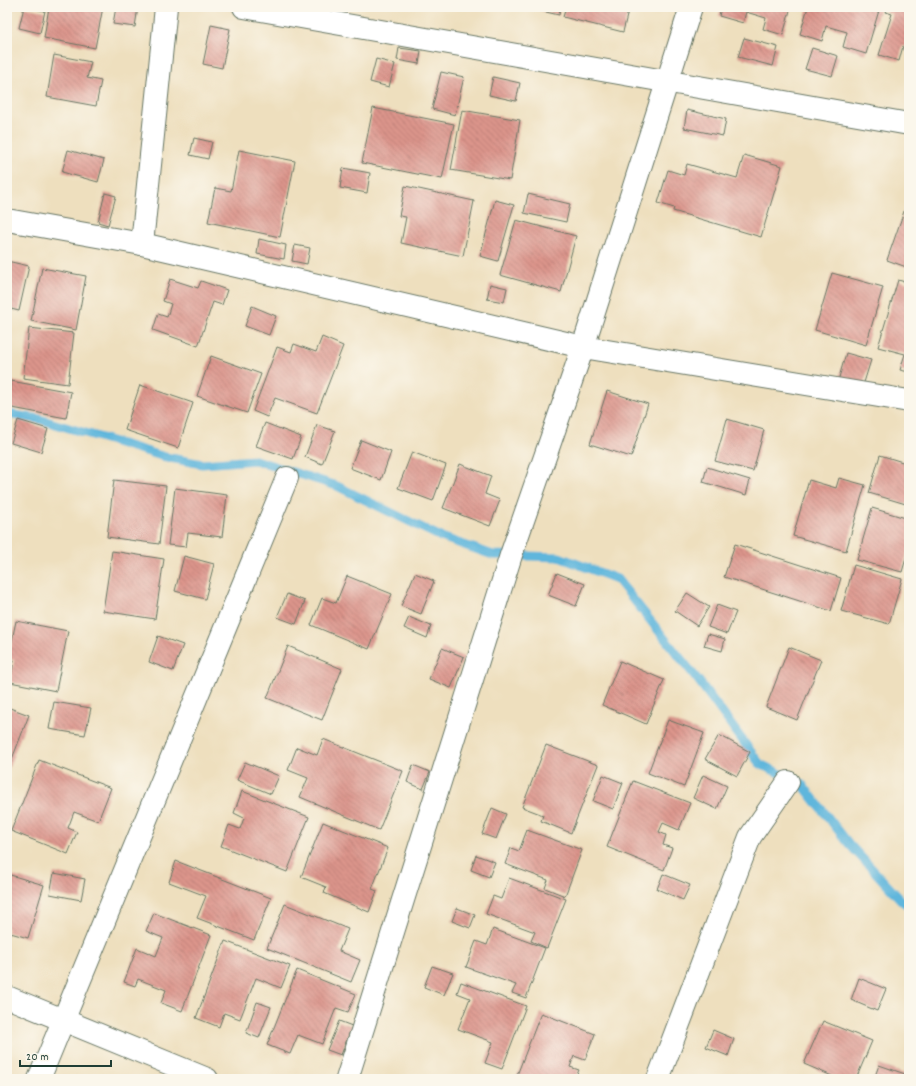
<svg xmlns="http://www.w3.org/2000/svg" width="916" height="1086" font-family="Dekko,sans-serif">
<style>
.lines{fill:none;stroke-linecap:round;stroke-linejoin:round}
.stream{stroke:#5fb6dc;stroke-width:9}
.building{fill:url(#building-back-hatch)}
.minor-casing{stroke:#677664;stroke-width:24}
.minor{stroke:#fff;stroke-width:22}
</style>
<defs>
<pattern id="building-back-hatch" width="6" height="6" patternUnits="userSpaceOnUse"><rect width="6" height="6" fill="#dc948b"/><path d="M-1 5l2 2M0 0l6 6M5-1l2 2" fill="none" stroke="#b27a72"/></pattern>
</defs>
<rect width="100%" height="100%" fill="#fbf7ec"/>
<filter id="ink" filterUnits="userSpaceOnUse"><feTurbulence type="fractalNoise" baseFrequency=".025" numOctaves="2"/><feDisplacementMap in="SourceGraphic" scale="8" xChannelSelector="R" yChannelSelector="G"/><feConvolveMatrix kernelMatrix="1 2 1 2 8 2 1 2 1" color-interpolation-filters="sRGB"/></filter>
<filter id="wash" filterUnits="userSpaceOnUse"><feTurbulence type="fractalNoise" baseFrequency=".012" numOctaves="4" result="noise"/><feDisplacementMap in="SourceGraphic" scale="16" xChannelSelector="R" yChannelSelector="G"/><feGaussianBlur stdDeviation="0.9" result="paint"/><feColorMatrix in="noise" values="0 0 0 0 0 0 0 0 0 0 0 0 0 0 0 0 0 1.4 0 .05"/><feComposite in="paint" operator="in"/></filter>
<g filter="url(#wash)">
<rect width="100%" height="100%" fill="#eedfbe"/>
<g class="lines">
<path class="stream" d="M7,414L39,419L165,457L202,464L255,460L337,486L441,537L493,555L559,557L617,579L698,680L760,764L802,784L849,844L902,901L909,906"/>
</g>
<g id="blocks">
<g class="building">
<path d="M24,7L45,11L40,33L19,28Z"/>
<path d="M49,7H103L95,48L44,38Z"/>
<path d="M116,7H138L135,27L113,24Z"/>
<path d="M524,7H560L559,15Z"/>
<path d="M566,7H629L623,32L563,17Z"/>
<path d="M721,7H791L783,35L763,29L766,18L746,12L743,23L719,16Z"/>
<path d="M808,7H880L866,54L843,47L847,32L826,26L822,41L800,34Z"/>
<path d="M888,7H909V48L903,46L899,61L879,55L892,14L886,12Z"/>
<path d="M211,25L230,29L222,68L203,64Z"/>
<path d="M744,38L778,47L773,66L738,57Z"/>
<path d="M399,48L421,51L419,64L397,60Z"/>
<path d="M812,48L838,56L832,76L805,69Z"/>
<path d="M54,55L91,62L87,78L101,81L96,106L47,97Z"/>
<path d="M376,59L395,64L389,87L370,82Z"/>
<path d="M441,72L464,77L455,115L432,109Z"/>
<path d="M493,77L520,83L516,101L489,95Z"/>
<path d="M373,108L454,124L442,179L362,163Z"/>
<path d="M462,110L520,120L510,180L451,170Z"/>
<path d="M687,110L726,119L723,136L684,128Z"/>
<path d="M194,138L212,142L208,159L190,155Z"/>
<path d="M68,150L104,160L98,182L62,172Z"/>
<path d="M239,150L295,161L280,237L208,222L215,188L231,191Z"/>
<path d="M744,155L782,166L761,237L673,211L674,208L658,203L668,170L684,175L687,164L737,178Z"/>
<path d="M343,168L370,173L367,193L340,188Z"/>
<path d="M405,186L474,201L463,256L401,243L406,217L399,216Z"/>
<path d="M105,193L116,196L108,225L98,222Z"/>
<path d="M528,194L570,204L566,222L524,213Z"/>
<path d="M909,197V268L887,260Z"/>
<path d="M495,200L514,205L498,261L480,256Z"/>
<path d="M516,220L576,236L561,292L500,275Z"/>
<path d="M259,239L286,245L284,259L257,254Z"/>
<path d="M295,245L310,248L307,264L292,261Z"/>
<path d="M7,261L29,266L19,311L7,308Z"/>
<path d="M42,268L86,276L76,330L31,321Z"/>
<path d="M832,273L883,287L866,345L815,330Z"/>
<path d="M170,279L198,288L201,281L227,290L222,305L213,302L198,346L153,330L158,314L167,317L171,304L163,301Z"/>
<path d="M898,280L909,283V372L900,370L905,354L878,347Z"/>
<path d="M490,284L507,288L504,302L487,299Z"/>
<path d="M252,306L276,316L269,335L245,326Z"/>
<path d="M29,328L74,333L68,384L23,378Z"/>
<path d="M322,337L343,346L317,413L275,398L267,417L253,411L277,347L291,352L294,344L316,352Z"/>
<path d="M846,353L871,360L862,389L838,381Z"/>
<path d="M211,356L261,374L247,413L197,396Z"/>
<path d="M11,381L71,392L66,418L7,407Z"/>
<path d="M140,385L193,403L178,448L125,430Z"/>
<path d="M607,391L648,404L631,457L590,444Z"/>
<path d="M727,419L764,430L753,471L715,461Z"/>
<path d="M18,420L48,429L41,452L11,443Z"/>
<path d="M265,423L301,437L293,459L256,446Z"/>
<path d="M317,425L335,431L322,464L305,457Z"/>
<path d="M361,440L391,452L381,480L350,468Z"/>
<path d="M412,452L446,465L433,501L398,488Z"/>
<path d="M880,455L909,464V505L869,493Z"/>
<path d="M460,464L491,476L485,494L500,500L490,526L443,508Z"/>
<path d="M707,467L750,480L746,495L703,482Z"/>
<path d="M839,478L865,485L846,551L793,536L809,480L836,488Z"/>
<path d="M114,480L166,486L159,544L107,537Z"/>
<path d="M175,488L227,495L222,537L188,533L186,547L168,545Z"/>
<path d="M872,508L909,519V548L902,572L857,560Z"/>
<path d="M735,544L841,578L831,611L724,577Z"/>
<path d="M112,551L164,559L155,619L103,611Z"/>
<path d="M184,556L214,564L205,599L175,591Z"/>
<path d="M854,565L902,579L889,624L841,611Z"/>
<path d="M415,573L434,581L421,614L401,606Z"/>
<path d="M557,573L585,584L576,606L548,595Z"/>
<path d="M347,576L392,594L369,649L311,625L322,598L336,603Z"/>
<path d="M687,593L709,607L697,626L675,611Z"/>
<path d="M287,594L305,601L296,624L277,617Z"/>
<path d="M717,605L736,612L727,634L708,627Z"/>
<path d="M409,617L431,626L427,638L404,628Z"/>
<path d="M16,621L68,631L56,691L10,682L14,660L8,659Z"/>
<path d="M708,634L725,639L722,651L704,646Z"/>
<path d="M158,636L183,645L173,671L149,662Z"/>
<path d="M288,646L342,669L322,720L267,698Z"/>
<path d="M789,647L821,660L797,720L766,707Z"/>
<path d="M442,648L464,657L451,688L429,679Z"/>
<path d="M620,661L664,680L646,724L602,705Z"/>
<path d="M54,702L91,708L85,735L49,729Z"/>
<path d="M7,707L29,715L7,772Z"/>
<path d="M668,720L704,733L684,787L648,773Z"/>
<path d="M719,735L750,752L737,776L705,759Z"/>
<path d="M323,739L403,771L379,830L300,797L308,778L288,770L297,747L317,755Z"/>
<path d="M546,745L598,765L571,833L541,821L543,815L522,807Z"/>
<path d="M39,760L111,788L98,821L74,812L68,828L77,832L68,854L11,831Z"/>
<path d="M245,762L279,776L271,794L237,780Z"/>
<path d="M413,765L430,772L423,789L407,782Z"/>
<path d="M603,775L623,783L613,809L593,801Z"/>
<path d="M703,775L727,786L717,809L693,798Z"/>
<path d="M633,781L690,803L679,830L663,823L659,832L666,835L663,845L672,848L664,870L607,847Z"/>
<path d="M242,791L309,817L287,872L221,846L229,825L240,829L244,818L234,813Z"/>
<path d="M492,808L506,814L496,839L482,834Z"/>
<path d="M323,822L388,848L372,889L377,891L369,912L324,893L326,887L301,877Z"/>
<path d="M527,830L582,850L565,896L545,888L548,880L505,864L511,848L519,851Z"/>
<path d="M476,855L495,862L489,877L471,870Z"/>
<path d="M176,861L271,898L254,940L197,918L206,896L169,882Z"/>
<path d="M54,873L85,879L81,900L50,894Z"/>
<path d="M7,874L44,885L28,938L7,932Z"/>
<path d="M663,874L690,885L683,900L657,889Z"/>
<path d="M509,878L566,899L547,948L531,941L535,932L486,914L493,896L501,899Z"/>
<path d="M285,904L348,929L339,951L360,960L351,982L267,948Z"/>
<path d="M457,908L475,915L470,928L452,921Z"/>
<path d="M154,913L211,935L182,1011L161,1003L166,990L138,979L135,986L124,982L137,948L156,956L163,938L146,931Z"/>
<path d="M493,929L545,948L526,998L512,993L516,985L466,967L476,941L487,945Z"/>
<path d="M225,941L290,966L281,988L256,978L240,1019L224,1013L219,1027L196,1018Z"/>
<path d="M432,966L453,973L444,995L424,987Z"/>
<path d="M297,970L356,994L348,1012L336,1008L322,1044L298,1035L290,1054L267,1045Z"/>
<path d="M859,978L886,989L877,1011L851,1000Z"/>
<path d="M461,982L526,1006L502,1069L485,1063L493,1042L458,1029L470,998L457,993Z"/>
<path d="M257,1002L271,1007L259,1038L246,1033Z"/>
<path d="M541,1013L595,1034L585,1060L574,1056L570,1067L579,1070L575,1079H527L517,1075Z"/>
<path d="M339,1021L352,1026L341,1055L327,1050Z"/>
<path d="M823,1021L872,1041L856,1079H839L804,1064Z"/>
<path d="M713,1030L734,1039L728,1056L706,1047Z"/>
<path d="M879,1065L908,1075L907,1079H874Z"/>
</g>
</g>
</g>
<g filter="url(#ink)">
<use href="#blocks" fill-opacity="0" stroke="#677664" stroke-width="1"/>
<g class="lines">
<g class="minor-casing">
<g id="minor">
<path d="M244,7L909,124"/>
<path d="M7,220L142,244L583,347L909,401"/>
<path d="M142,244L166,7"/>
<path d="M7,997L207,1079"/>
<path d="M39,1079L287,478"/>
<path d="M347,1079L511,555L583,347L691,7"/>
<path d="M658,1079L750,837L788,782"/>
</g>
</g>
<use href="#minor" class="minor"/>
</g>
</g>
<rect width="916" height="1086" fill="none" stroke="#fbf7ec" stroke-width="24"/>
<path d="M20 1060v6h91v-6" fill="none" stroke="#1f3d34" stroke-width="2"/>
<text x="26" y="1060" font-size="12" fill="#1f3d34" stroke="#fbf7ec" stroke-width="3" paint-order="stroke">20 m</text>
</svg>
